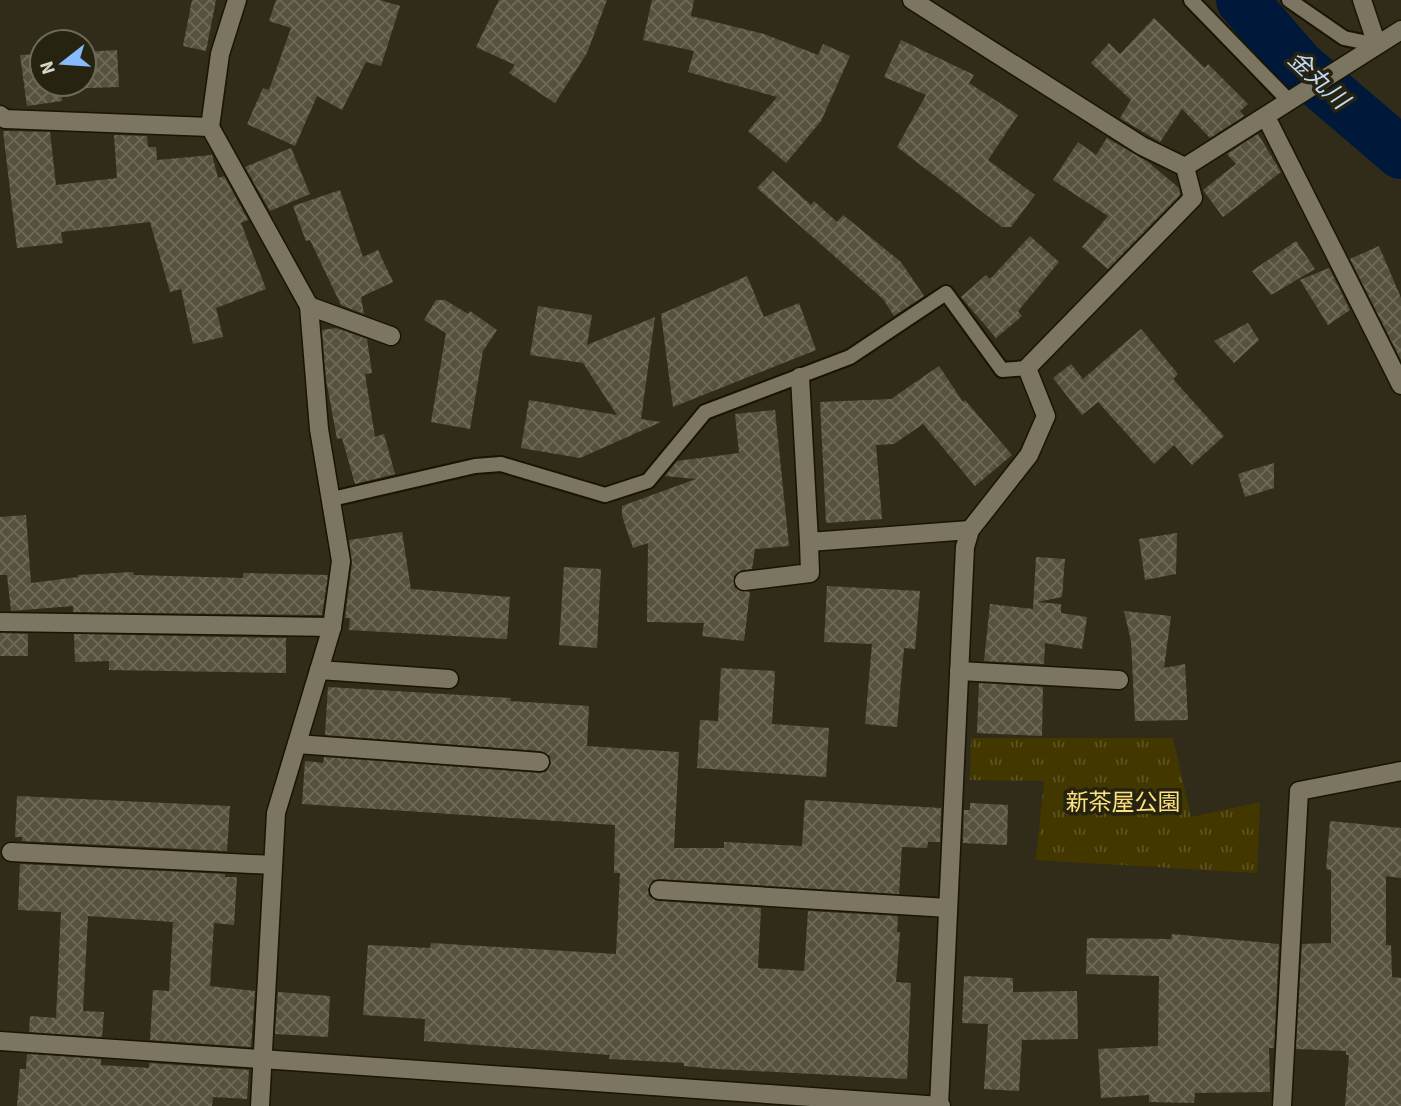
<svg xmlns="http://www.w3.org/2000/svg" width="1401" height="1106" font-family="'Source Sans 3','Noto Sans JP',sans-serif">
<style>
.park{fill:url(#park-tufts)}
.water{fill:url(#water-ripples)}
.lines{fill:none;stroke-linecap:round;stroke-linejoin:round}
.river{stroke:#00183a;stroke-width:52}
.building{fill:url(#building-cross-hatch)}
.lane-casing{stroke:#191404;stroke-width:18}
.street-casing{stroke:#191404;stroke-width:21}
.lane{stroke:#7b7561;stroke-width:14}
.street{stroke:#7b7561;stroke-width:18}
.labels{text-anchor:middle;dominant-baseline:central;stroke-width:7;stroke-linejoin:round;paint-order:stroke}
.park-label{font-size:23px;fill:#fce17e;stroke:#272311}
.water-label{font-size:24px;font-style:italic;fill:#c1d8f7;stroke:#272311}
</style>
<defs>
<pattern id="park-tufts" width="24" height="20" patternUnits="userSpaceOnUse" patternTransform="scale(1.75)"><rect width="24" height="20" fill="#433700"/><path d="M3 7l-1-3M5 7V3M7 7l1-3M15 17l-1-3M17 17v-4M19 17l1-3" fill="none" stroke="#5d5324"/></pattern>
<pattern id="water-ripples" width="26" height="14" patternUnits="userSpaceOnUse" patternTransform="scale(1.75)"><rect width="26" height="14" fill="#00183a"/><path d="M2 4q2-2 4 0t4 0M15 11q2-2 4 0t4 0" fill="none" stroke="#243955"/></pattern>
<pattern id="building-cross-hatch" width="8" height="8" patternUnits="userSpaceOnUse" patternTransform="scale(1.75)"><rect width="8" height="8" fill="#56513e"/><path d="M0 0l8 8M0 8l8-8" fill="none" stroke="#6e6959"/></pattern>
</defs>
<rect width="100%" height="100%" fill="#312c1a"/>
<path class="park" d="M971,738H1173L1191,817L1260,802L1257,873L1036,860L1044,781L970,780Z"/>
<path class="water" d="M1262,15L1401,132V173L1251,29Z"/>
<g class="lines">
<path class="river" d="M1242,0L1298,65L1401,153"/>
</g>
<g class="building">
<path d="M192,0H216L206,51L183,46Z"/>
<path d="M276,0H380L400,6L381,66L366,62L342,110L317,96L295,146L247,124L263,88L269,90L291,28L269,21Z"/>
<path d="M499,0H607L587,53L555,103L509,73L515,65L476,47Z"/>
<path d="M652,0H694L691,16L764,34L818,55L823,44L850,56L821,121L786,163L748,131L777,97L688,72L694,51L643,40Z"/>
<path d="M1154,18L1205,68L1208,64L1248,104L1240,111L1244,116L1210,138L1182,109L1160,142L1120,118L1131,100L1091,63L1109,43L1120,54Z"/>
<path d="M901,40L974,75L969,83L1018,115L988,160L1035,195L1011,227H1002L897,147L926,95L884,77Z"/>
<path d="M117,50L119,87L61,89L62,101L27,106L20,55L42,54V84H84V52Z"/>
<path d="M3,131L50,132L56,185L117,178L114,135L147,136L148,147H156L157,160L212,155L218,178L224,176L248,220L241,223L266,289L216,308L223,337L193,344L181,289L170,292L150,222L61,232L63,243L17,248Z"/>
<path d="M1258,134L1281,172L1223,217L1203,190L1236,164L1227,154Z"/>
<path d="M1107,138L1148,162L1179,188L1180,195L1108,269L1082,247L1108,216L1053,180L1078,142L1096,155Z"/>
<path d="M291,148L310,194L270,211L245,167Z"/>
<path d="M773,171L811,205L814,201L837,222L843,215L901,262L924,296L894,316L883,299L757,188Z"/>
<path d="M340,190L363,257L378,250L393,282L361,297L364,314L341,305L310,240L306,241L293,206Z"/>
<path d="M1030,236L1059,262L1018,311L1022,316L996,338L961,297L986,275L990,279Z"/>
<path d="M1296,241L1315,269L1271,295L1252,271Z"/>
<path d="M1379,246L1401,298V360L1350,259Z"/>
<path d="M1329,268L1350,310L1328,325L1300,280Z"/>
<path d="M747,276L764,317L799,303L816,350L673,407L661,314Z"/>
<path d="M436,300H445L468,314L470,311L497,330L483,351L470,429L431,422L446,333L424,320Z"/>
<path d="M538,306L592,315L587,345L655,317L641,419L661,422L580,458L521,448L529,400L617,415L583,363L530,355Z"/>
<path d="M1248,323L1259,340L1234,363L1214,341Z"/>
<path d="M336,328L367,339L372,373L365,374L375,437L384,434L395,474L355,484L342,438L337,439L326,379L322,330Z"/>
<path d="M1141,329L1178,374L1173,379L1224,436L1192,465L1174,445L1154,464L1098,402L1082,415L1053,378L1071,364L1083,379Z"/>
<path d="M939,366L963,402L965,400L1012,455L975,486L923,424L894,444L876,445L882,519L826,523L820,402L891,399Z"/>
<path d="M775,410L789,546L755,549L752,569L742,570L734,576L735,588L750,592L744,641L702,636L704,623L647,622L648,543L633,548L622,516V506L696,479L665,476L677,461L739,453L735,414Z"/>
<path d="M1274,463V488L1245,497L1238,474Z"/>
<path d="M26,515L31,583L78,577V575L133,572L134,575L243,578V573L328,575L322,615L73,612V606L11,611L7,575H0V517Z"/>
<path d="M402,532L411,589L510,597L507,639L349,630L350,618H345L352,563L349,540Z"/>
<path d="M1177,533L1176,574L1145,580L1139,539Z"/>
<path d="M1036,557L1065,559L1062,597L1037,602L1061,604V613L1087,617L1082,649L1045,643L1044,664L984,661L990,604L1033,609Z"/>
<path d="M564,567L601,569L597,648L559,645Z"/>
<path d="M827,586L920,591L915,649L904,648L897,727L865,724L872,644L824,642Z"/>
<path d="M1124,611L1171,616L1164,668L1185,664L1188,720L1135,721L1131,641Z"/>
<path d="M0,633L28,634V656H0Z"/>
<path d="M74,634L286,638V673L109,670V661L75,662Z"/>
<path d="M721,668L775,671L772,724L829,728L826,777L697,768L700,720L718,721Z"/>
<path d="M979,683L1043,687L1042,736L977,733Z"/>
<path d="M328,687L511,698L510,701L589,706L587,746L679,752L674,848H724V842L802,846L805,800L941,808L940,842H928L927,848L902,847L899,894L660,879L653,880L648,889L649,896L658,901L761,908L758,968L804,971L808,911L898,916L897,932H900L896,982L911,983L907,1079L718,1069L684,1066V1063L609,1059L610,1055L424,1041L425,1019L363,1015L368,945L430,948L431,943L616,954L620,873H614L615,825L302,804L305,761L323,763L324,757L539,773L546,772L551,764L550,756L541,751L325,735Z"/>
<path d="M17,796L230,806L227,851L22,841V837H15Z"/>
<path d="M970,803L1008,805L1007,845L963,843L964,810H970Z"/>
<path d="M1330,821L1401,828V878L1386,876V945H1391L1392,977L1401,978V1106H1345L1349,1055H1346V1051L1296,1049L1302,944L1331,943V870L1326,869Z"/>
<path d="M20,864L225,874V877H237L234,925L214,923L210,986L255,991L251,1047L150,1040L153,990L169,991L173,922L88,916L83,1011L104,1012L102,1037L29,1032L30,1016L56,1018L61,912L18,910Z"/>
<path d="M1172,934L1279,944L1274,1048H1269L1270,1092L1195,1093L1194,1103L1149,1102V1095L1101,1098L1098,1049L1158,1046L1159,976L1086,974L1087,938L1171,939Z"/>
<path d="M964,976L1013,978V992L1077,991L1078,1039L1022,1040L1019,1091L984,1089L988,1024L962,1023Z"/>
<path d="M278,992L330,996L328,1037L275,1034Z"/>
<path d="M27,1054L101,1059V1065L149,1068V1063L249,1070L247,1099L213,1097L212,1106H17L20,1069H26Z"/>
</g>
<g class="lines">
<g class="lane-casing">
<g id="lane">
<path d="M1191,0L1290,102"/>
<path d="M1289,0L1344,38L1377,45"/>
<path d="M332,499L475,466L501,464L605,495L648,481L705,412L850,357L946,293L1002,370L1027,368"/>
</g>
</g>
<g class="street-casing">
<g id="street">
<path d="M237,0L220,54L210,127L309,306L319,429L341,561L332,627L276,813L260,1106"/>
<path d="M912,0L1142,146L1185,167L1193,198L1027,368L1046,416L1029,455L970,530L965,547L939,1106"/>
<path d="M1362,0L1377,45"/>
<path d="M0,115L5,119L210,127"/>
<path d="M1266,117L1401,385"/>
<path d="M1185,167L1401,30"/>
<path d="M309,306L391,336"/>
<path d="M800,377L809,542L970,530"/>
<path d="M744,581L810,573L809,542"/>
<path d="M0,622L332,627"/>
<path d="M319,670L449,679"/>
<path d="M959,671L1119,680"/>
<path d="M297,744L540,762"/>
<path d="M11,852L273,865"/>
<path d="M659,890L948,908"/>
<path d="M0,1041L941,1106"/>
<path d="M1282,1106L1299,791L1401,771"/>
</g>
</g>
<use href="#lane" class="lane"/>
<use href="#street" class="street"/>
</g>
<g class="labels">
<g class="park-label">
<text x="1123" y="802">新茶屋公園</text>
</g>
<g class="water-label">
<text transform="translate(1318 80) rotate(43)">金丸川</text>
</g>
</g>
<g transform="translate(63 63) rotate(253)"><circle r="33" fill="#272311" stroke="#6d6a5b" stroke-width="2"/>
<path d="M0-5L12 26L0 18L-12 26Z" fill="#87bbfb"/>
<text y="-10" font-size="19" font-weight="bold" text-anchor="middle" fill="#d7d4c9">N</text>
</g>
</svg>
